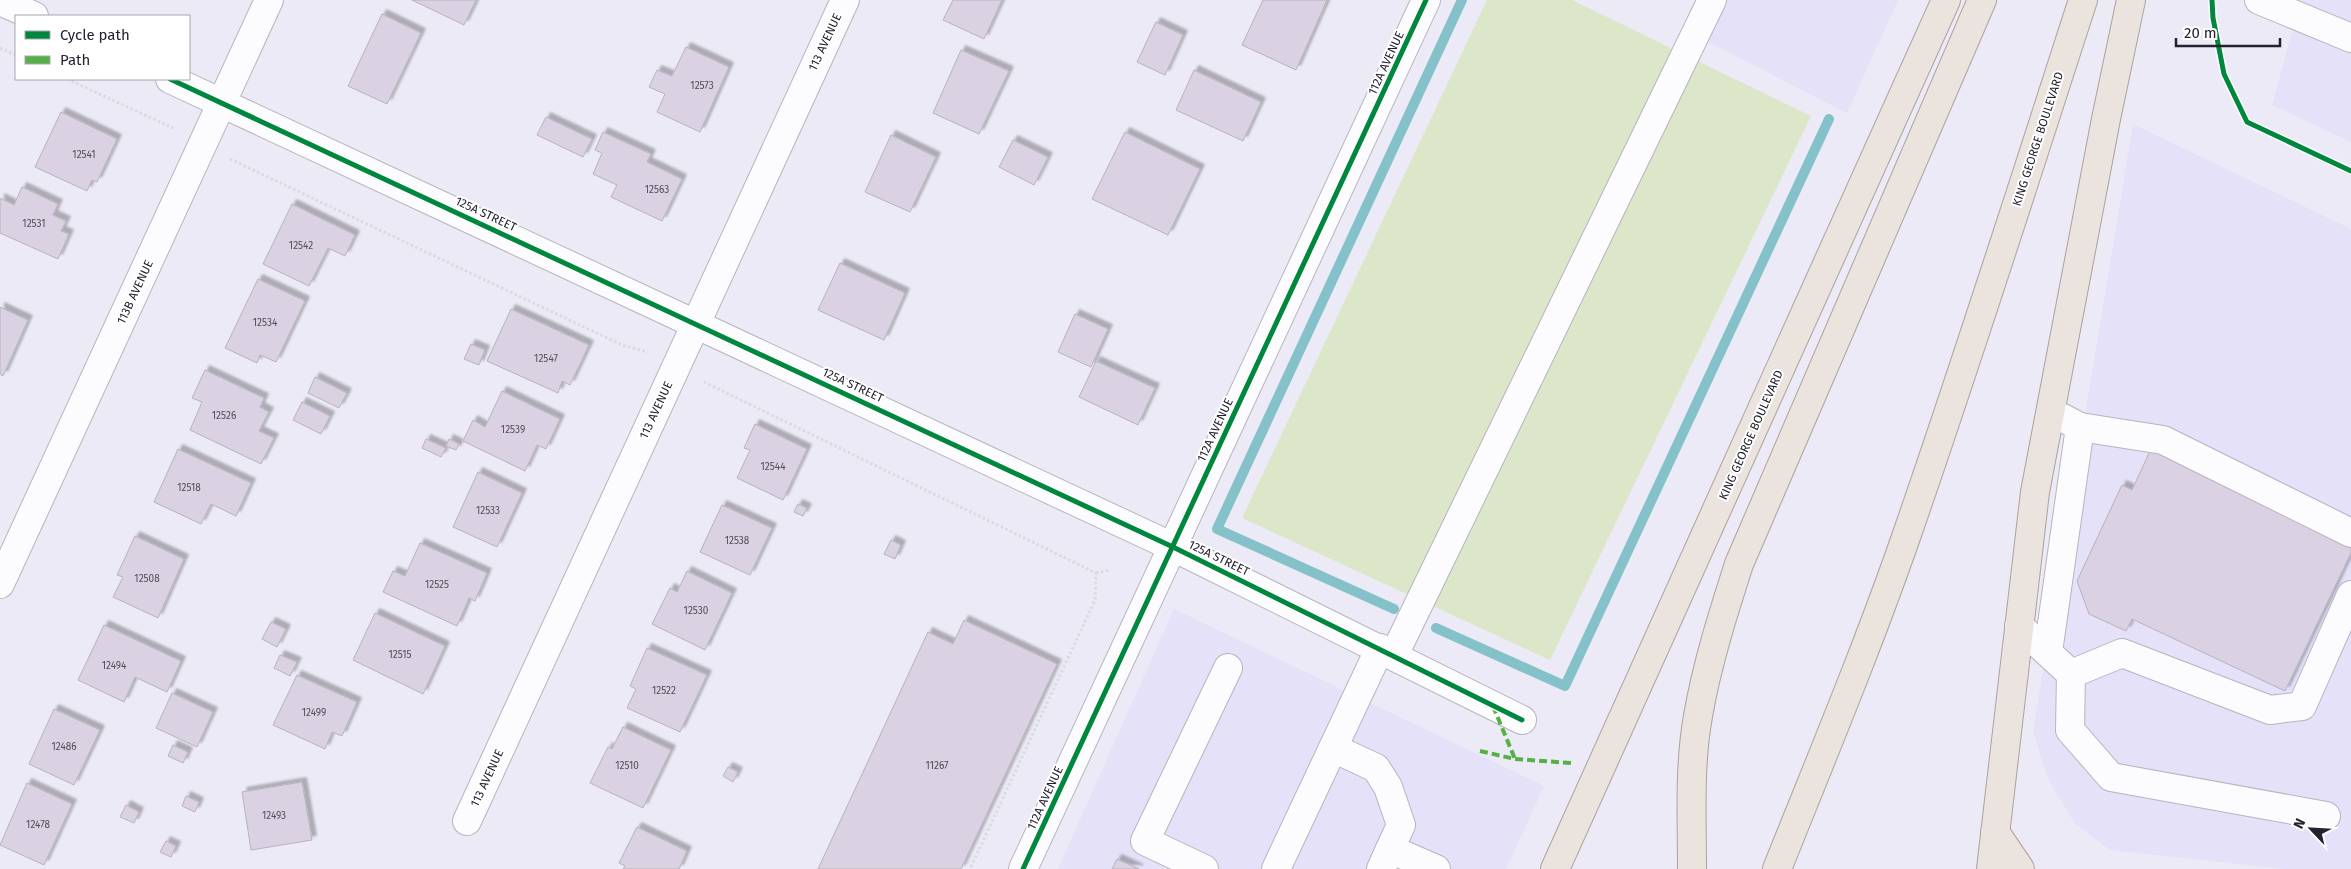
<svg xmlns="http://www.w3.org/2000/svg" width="2351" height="869" font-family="'Fira Sans',sans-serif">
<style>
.built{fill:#e4e1f8}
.green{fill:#dce6c9}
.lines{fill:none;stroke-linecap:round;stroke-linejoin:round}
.stream{stroke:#84c1c8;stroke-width:10}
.building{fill:#dad2e2;stroke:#b7b2bc;filter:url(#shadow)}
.minor-casing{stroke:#b6b4bf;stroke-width:30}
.major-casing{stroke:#aea19b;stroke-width:30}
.path{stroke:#dbdade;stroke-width:3;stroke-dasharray:2.5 2.5;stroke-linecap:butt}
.minor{stroke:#fcfcfe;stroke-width:28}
.major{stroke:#eae3de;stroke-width:28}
.quiet{stroke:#55b146;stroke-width:4;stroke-dasharray:8 4;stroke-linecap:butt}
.cycleway-casing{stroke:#fff;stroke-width:8}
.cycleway{stroke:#00873e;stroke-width:5}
.labels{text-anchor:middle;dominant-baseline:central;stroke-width:4;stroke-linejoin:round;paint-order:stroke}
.number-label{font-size:10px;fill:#524e5b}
.street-label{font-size:12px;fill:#24222e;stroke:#fff}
</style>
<defs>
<filter id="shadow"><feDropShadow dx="4.5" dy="-4.5" stdDeviation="1" flood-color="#0004"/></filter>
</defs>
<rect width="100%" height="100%" fill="#eceaf6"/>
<g class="built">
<path d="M1696,0H1898L1847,113L1683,29Z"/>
<path d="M2301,0H2351V142L2272,105Z"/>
<path d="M2133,124L2351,229V869H2285L2110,850L2075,824L2048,779L2033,731Z"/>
<path d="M1174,609L1544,786L1506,869H1058Z"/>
</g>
<path class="green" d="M1487,0H1572L1811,116L1550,660L1242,518Z"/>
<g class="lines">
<g class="stream">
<path d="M1394,609L1217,529L1462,0"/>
<path d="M1436,628L1565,686L1829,119"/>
</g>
</g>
<g class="building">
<path d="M412,0H476L464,25Z"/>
<path d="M953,0H1002L984,39L943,20Z"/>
<path d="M1263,0H1327L1296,70L1242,45Z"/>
<path d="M382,14L421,33L387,104L348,86Z"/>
<path d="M1156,22L1183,35L1165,75L1137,62Z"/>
<path d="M686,47L729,67L700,132L657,112L665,94L649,87L657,70L672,76Z"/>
<path d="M961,50L1009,71L979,134L933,113Z"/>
<path d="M1194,70L1261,102L1243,141L1176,110Z"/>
<path d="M61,112L117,139L97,182L92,180L87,191L35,167Z"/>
<path d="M546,117L592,139L583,157L537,135Z"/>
<path d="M603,132L651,154L647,162L682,179L662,221L611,197L617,185L593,174L602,153L595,150Z"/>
<path d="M1125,132L1200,169L1168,235L1092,199Z"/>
<path d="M891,135L936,157L910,212L865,192Z"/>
<path d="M1013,140L1048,157L1034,185L999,167Z"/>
<path d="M22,187L58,204L53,215L66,221L61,231L69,234L58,259L0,233V198L14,205Z"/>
<path d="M292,204L355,235L345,256L328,248L309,286L263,264Z"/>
<path d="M840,263L905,293L884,340L818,310Z"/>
<path d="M258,279L305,301L276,362L260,355L257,363L225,348Z"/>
<path d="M0,307L28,320L3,376L0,374Z"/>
<path d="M511,309L589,345L570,385L562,381L558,393L487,361Z"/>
<path d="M1075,314L1108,329L1091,367L1058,352Z"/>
<path d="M471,344L485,350L479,365L464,359Z"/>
<path d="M1096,361L1155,388L1138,425L1079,397Z"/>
<path d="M205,370L264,398L260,407L269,412L259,431L274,438L261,464L190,430L202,402L192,398Z"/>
<path d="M315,377L347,393L339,408L308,393Z"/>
<path d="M502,391L560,419L546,449L537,445L525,471L463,441L473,420L485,427Z"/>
<path d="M302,402L330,416L321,434L293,420Z"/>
<path d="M755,424L807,449L783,500L737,478L750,450L744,448Z"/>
<path d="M426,439L446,448L441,457L422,448Z"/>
<path d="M449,439L459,444L456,450L446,446Z"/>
<path d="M178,449L251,483L236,516L211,504L201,524L154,502Z"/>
<path d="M2151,449L2351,544V553L2285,691L2132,619L2126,631L2089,614L2077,581L2122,485L2132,490Z"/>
<path d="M478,472L522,493L497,547L453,527Z"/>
<path d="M798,504L807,508L803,516L794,512Z"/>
<path d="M722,505L772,528L750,575L700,552Z"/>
<path d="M135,536L184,559L158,618L113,597L123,577L117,575Z"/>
<path d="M891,540L901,545L895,559L884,554Z"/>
<path d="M420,543L487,573L475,601L469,598L457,626L383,592L393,571L405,576Z"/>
<path d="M687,571L732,593L705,650L652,624L670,588L677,592Z"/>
<path d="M375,613L445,646L423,694L353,660Z"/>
<path d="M964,620L1057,664L961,869H818L928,632L953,644Z"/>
<path d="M271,622L286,629L277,647L262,639Z"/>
<path d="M104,625L181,661L167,692L135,677L124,702L78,680Z"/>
<path d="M647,648L707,675L680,732L627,708L636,689L630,686Z"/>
<path d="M280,655L297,662L290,676L274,668Z"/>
<path d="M297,675L357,702L342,736L332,732L325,749L273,725Z"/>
<path d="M172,693L213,712L197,747L156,728Z"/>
<path d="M54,709L100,730L74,785L29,764Z"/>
<path d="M623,727L671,750L643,808L590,783L608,747L612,749Z"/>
<path d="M173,745L188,752L183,763L168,756Z"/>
<path d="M728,767L738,772L733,782L723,776Z"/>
<path d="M302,782L312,840L251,850L242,792Z"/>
<path d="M27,783L72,804L44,865L0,845Z"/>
<path d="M186,796L199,802L195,812L182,806Z"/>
<path d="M126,805L139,812L134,823L120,817Z"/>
<path d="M637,827L687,851L679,869H623L625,866L619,863Z"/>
<path d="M166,841L176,846L171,857L160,852Z"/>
<path d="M1117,859L1139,869H1112Z"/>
</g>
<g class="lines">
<g class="minor-casing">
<g id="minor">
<path d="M2259,0L2351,38"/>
<path d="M0,1L34,16"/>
<path d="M170,79L1173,547L1522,720"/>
<path d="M2080,427L2163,440L2351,533"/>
<path d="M0,584L269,0"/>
<path d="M2019,626L2071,674L2070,730L2111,777L2326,816"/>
<path d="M2048,652L2080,427L2063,418"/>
<path d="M1394,655L1712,0"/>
<path d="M2071,674L2122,653L2270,710L2302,706L2351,595"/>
<path d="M1333,748L1376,768L1388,787L1401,825L1390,849"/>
<path d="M467,821L845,0"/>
<path d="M1023,869L1426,0"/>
<path d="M1204,869L1145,841L1228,668"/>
<path d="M1276,869L1380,648"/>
<path d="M1381,869L1390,849L1436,869"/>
</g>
</g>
<g class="major-casing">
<g id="major">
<path d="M1995,832L2020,869"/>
<path d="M1555,869L1946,0"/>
<path d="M1692,869C1692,818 1689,766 1698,716C1707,664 1723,614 1739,564L1982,0"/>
<path d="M1777,869C1821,759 1867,649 1906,537C1968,359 2025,179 2083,0"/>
<path d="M1991,869L2035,492L2106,119L2131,0"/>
</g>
</g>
<g class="path">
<path d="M0,48L16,55"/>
<path d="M67,79L175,129"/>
<path d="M230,159L622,345L648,352"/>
<path d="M704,382L1096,573L1095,600L970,869"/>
<path d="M1096,573L1110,570"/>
</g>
<use href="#minor" class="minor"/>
<use href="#major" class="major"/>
<g class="quiet">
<path d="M1493,706L1515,759"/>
<path d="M1480,751L1515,759L1571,763"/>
</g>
<g class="cycleway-casing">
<g id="cycleway">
<path d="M2212,0L2213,18L2224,74L2247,122L2351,171"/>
<path d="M170,79L1173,547L1522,720"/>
<path d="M1023,869L1426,0"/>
</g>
</g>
<use href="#cycleway" class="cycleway"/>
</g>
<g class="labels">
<g class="number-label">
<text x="702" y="86">12573</text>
<text x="84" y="155">12541</text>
<text x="657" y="190">12563</text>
<text x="34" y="224">12531</text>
<text x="301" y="246">12542</text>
<text x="265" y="323">12534</text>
<text x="546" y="359">12547</text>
<text x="224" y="416">12526</text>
<text x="513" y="430">12539</text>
<text x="773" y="467">12544</text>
<text x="189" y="488">12518</text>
<text x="488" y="511">12533</text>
<text x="737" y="541">12538</text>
<text x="147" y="579">12508</text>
<text x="437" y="585">12525</text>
<text x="696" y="611">12530</text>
<text x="400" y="655">12515</text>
<text x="114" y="666">12494</text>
<text x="664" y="691">12522</text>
<text x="314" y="713">12499</text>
<text x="64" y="747">12486</text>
<text x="627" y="766">12510</text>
<text x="937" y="766">11267</text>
<text x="274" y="816">12493</text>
<text x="38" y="825">12478</text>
</g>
<g class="street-label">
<text transform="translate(825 42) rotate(-65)">113 AVENUE</text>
<text transform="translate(1386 63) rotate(-65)">112A AVENUE</text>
<text transform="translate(2038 139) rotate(-72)">KING GEORGE BOULEVARD</text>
<text transform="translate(486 214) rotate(25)">125A STREET</text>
<text transform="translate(135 292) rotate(-65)">113B AVENUE</text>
<text transform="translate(853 385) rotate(25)">125A STREET</text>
<text transform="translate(656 410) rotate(-65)">113 AVENUE</text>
<text transform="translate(1215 430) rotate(-65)">112A AVENUE</text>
<text transform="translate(1751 435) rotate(-66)">KING GEORGE BOULEVARD</text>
<text transform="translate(1219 558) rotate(26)">125A STREET</text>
<text transform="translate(487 778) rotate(-65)">113 AVENUE</text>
<text transform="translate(1045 798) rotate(-65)">112A AVENUE</text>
</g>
</g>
<rect x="15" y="15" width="175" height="65" fill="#ffffff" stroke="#a7a7ab"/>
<rect x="25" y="31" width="25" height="8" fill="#00873e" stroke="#a7a7ab"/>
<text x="60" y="40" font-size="15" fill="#24222e">Cycle path</text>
<rect x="25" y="56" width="25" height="8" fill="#55b146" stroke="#a7a7ab"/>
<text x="60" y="65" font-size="15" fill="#24222e">Path</text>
<g transform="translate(2311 829) rotate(295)" stroke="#ffffff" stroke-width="4" paint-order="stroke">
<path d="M0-4L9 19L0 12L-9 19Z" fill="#24222e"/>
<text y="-8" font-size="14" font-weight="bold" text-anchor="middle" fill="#24222e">N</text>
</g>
<path d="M2176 38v8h104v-8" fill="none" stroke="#24222e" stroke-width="2.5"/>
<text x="2184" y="38" font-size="15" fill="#24222e" stroke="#ffffff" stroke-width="4" paint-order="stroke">20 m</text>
</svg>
